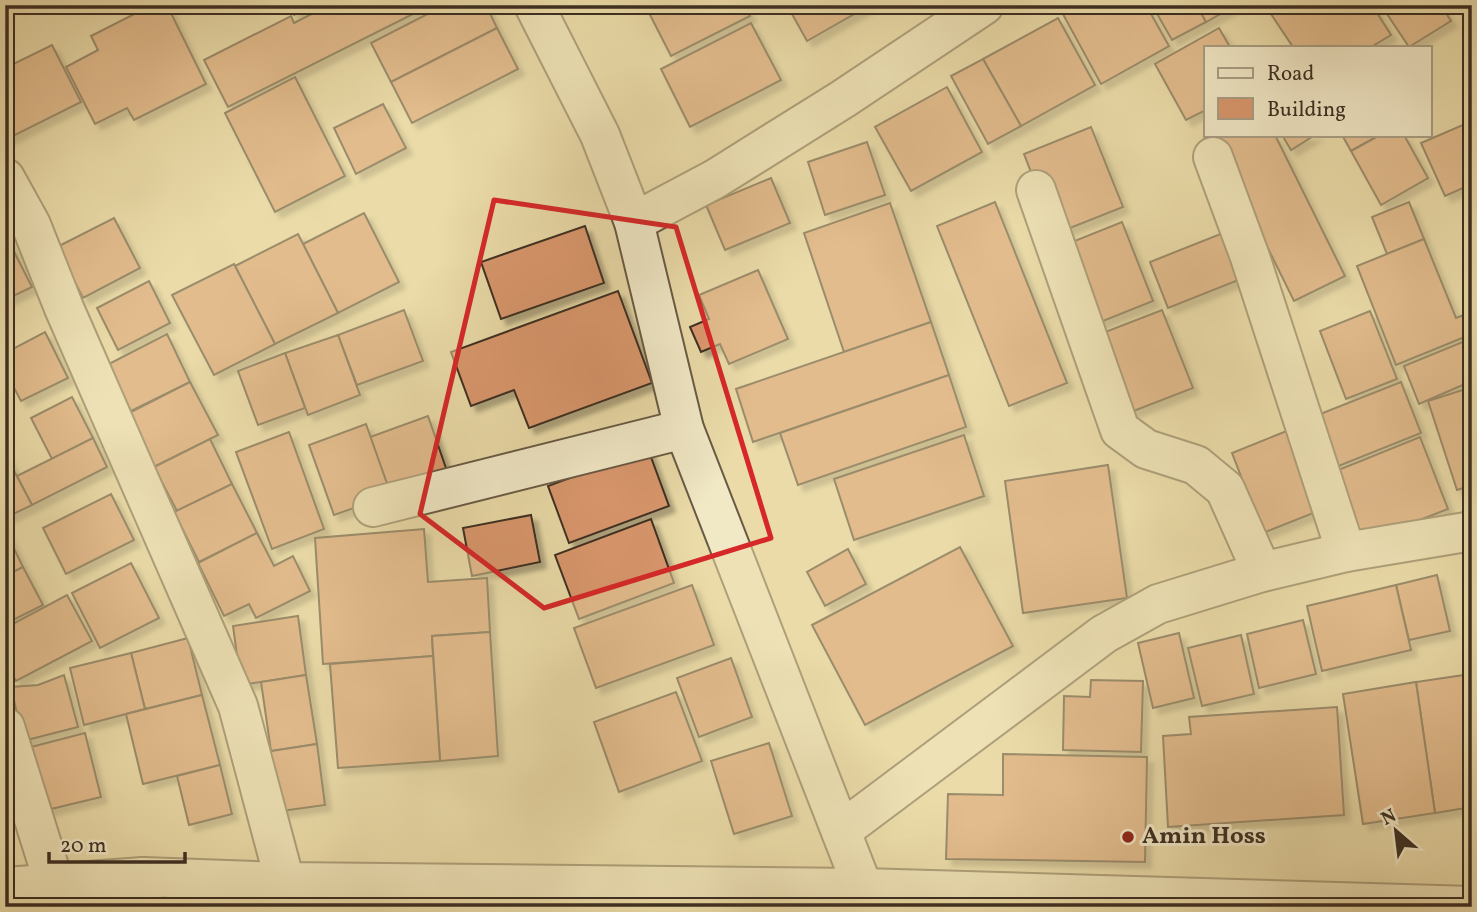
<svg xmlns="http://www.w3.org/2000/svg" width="1477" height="912" font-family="Vollkorn,serif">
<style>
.building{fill:#da976d;stroke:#3c2f22;stroke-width:2;filter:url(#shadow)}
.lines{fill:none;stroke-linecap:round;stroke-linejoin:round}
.minor-casing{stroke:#685a44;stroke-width:42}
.tertiary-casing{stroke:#685a44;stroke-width:42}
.minor{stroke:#f1e8c6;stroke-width:38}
.tertiary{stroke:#f1e8c6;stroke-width:38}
.marked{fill:none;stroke:#d62828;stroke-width:5;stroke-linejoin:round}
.poi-dot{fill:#8f2418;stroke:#f1e8c6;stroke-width:2.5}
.labels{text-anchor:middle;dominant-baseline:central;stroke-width:6;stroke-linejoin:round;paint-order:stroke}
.poi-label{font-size:24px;font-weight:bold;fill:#3c2f22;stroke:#f1e8c6;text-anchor:start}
</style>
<defs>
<filter id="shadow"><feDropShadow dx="6" dy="6" stdDeviation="2" flood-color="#0004"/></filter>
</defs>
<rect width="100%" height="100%" fill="#eadba8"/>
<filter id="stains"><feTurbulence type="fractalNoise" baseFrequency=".00286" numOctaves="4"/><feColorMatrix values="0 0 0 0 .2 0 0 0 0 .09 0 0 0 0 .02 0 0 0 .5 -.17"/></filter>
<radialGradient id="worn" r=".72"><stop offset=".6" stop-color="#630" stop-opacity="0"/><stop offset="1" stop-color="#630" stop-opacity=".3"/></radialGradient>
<g class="building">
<path d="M152,5H167L206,84L134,120L127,108L95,124L66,67L98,50L91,36Z"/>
<path d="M289,5H314L294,15Z"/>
<path d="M329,5H416L419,11L228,107L204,60L291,16L294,23Z"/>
<path d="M445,5H486L497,28L391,82L371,43Z"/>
<path d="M645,5H744L750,16L671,56Z"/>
<path d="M787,5H870L807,41Z"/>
<path d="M1058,5H1146L1169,46L1101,84Z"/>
<path d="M1152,5H1197L1206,22L1172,40Z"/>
<path d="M1197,5H1236L1206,22Z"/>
<path d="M1265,5H1372L1391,35L1371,47H1293Z"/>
<path d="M1381,5H1441L1451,21L1409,47Z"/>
<path d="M1058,18L1095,85L1021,126L983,59Z"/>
<path d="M751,23L781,80L690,127L661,69Z"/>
<path d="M497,28L518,69L412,123L391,82Z"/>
<path d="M1219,28L1230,47H1206V110L1186,120L1155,64Z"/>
<path d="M52,45L81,102L5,140V68Z"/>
<path d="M983,59L1021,126L988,144L951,76Z"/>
<path d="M295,77L345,176L275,212L225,113Z"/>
<path d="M947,87L982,152L911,191L875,127Z"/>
<path d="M383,104L406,148L356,174L334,128Z"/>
<path d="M1465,124L1472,140V184L1445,196L1421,143Z"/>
<path d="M1091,127L1123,207L1055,234L1024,154Z"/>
<path d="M1212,135H1275L1345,276L1294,301Z"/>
<path d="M1282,135H1315L1291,150Z"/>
<path d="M1342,135H1380L1351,151Z"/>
<path d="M1380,135H1404L1428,178L1381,205L1351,151Z"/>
<path d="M867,142L885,195L825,215L808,162Z"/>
<path d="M771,178L790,223L725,250L706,205Z"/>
<path d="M995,202L1067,383L1009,406L937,226Z"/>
<path d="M1409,202L1424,239L1387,254L1372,217Z"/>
<path d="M890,203L931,322L844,352L804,233Z"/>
<path d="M364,213L399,282L338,313L303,244Z"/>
<path d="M114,218L140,268L83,298L57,247Z"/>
<path d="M1122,222L1153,301L1093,325L1062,246Z"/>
<path d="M585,226L604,283L501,319L481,262Z"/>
<path d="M1223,233L1241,279L1168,308L1150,262Z"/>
<path d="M5,234L32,287L5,300Z"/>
<path d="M298,234L338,313L275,344L235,266Z"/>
<path d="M1424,239L1456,318L1472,312V334L1396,365L1357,266Z"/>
<path d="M234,264L275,344L214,375L172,295Z"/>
<path d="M758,270L788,339L729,364L720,344L701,352L690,327L709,319L699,295Z"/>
<path d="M149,281L170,323L118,350L97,308Z"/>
<path d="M618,291L652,383L529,428L514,390L471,406L451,352Z"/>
<path d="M404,310L423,361L357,385L338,335Z"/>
<path d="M1162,310L1193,388L1131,412L1100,334Z"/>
<path d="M1370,311L1397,379L1346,399L1320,331Z"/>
<path d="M931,322L949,375L753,442L736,389Z"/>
<path d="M45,332L68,378L21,401L5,371V353Z"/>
<path d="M167,334L190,382L131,411L107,365Z"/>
<path d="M338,335L360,395L308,415L285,353Z"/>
<path d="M1465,341L1472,357V381L1419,404L1404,366Z"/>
<path d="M285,353L305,408L258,425L238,371Z"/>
<path d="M949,375L966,427L798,485L780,433Z"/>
<path d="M190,382L218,435L154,467L127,414Z"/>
<path d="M1401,382L1421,433L1326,471L1305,420Z"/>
<path d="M1472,387V485L1457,490L1428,401Z"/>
<path d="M72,397L93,438L52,459L31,418Z"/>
<path d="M428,416L448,474L391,495L370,437Z"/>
<path d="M366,424L391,495L334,515L309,445Z"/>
<path d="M1294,428L1326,508L1263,533L1232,453Z"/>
<path d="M289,432L324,529L272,549L236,452Z"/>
<path d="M964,435L984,496L854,540L834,479Z"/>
<path d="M1420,437L1448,509L1353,546L1326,475Z"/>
<path d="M93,438L107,467L32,505L17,476Z"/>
<path d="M210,439L232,484L177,511L154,467Z"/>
<path d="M648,449L669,506L569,543L548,486Z"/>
<path d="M5,453L12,467L5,470Z"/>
<path d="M1108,465L1127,598L1023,613L1005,481Z"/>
<path d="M12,467L32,505L5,518V470Z"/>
<path d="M232,484L257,533L199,562L174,512Z"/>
<path d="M111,494L134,540L66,574L43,528Z"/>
<path d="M531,515L540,562L472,576L463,528Z"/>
<path d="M651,519L674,583L579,619L555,555Z"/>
<path d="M424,529L428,582L487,578L490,632L432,636L433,656L323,664L315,538Z"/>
<path d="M5,530L23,567L5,576Z"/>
<path d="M257,533L274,566L293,556L310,591L256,618L249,604L224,616L198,563Z"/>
<path d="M960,547L1013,646L865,725L812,625Z"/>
<path d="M848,549L866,584L825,606L807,572Z"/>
<path d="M131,563L159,618L100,648L72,593Z"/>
<path d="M23,567L43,605L5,624V576Z"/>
<path d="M1437,575L1450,631L1409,640L1396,585Z"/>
<path d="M692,585L714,645L596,688L574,628Z"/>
<path d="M1396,585L1411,650L1322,671L1307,606Z"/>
<path d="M67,595L92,641L16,681L5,662V628Z"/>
<path d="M298,616L306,675L241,685L233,626Z"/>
<path d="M1303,620L1316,674L1259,688L1247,634Z"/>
<path d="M490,632L498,756L440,761L432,636Z"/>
<path d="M1179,633L1194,698L1153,708L1138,643Z"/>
<path d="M1241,635L1254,694L1202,706L1188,648Z"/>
<path d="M188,638L202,695L145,709L131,653Z"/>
<path d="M131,653L145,709L84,725L70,668Z"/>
<path d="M433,656L440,761L338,768L330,664Z"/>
<path d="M731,658L752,717L699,737L677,678Z"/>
<path d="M1471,674L1472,807L1435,813L1416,682Z"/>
<path d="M64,675L78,727L23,741L11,687L38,685Z"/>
<path d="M306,675L317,744L271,751L261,682Z"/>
<path d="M1091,680L1143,681L1141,752L1063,750L1064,696L1090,697Z"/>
<path d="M1416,682L1435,813L1363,824L1343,694Z"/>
<path d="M676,692L702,761L619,792L594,722Z"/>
<path d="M202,695L220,765L143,784L126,714Z"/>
<path d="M1337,707L1344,815L1168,827L1163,736L1191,734L1189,717Z"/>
<path d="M85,733L101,797L47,810L31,747Z"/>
<path d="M769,743L792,816L734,834L711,761Z"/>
<path d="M317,744L325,805L274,812L265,752Z"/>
<path d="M1003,754L1147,757L1145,862L946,859L948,794L1003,795Z"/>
<path d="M220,765L232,814L189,825L177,776Z"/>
</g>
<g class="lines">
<g class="minor-casing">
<g id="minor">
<path d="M534,5L600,135L634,222L684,429L863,888"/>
<path d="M1213,157L1250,257L1346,552"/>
<path d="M5,178L31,225L64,308L238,706L285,882"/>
<path d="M1036,190L1120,430L1146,449L1196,465L1225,489L1262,572"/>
<path d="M634,222L715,179L843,99L984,5"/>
<path d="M373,507L684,429"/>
<path d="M5,727L54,883"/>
<path d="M841,831L1104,634L1158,604L1262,572L1346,552L1472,531"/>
<path d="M142,907L143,877"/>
</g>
</g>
<g class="tertiary-casing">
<path id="tertiary" d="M5,887L143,877L285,882L863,888L1472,906"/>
</g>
<use href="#minor" class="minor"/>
<use href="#tertiary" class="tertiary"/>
</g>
<path d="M0 0H1477V912H0ZM494,200L676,227L771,538L544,608L420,514Z" fill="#eadba8" fill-opacity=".55" fill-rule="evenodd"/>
<path class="marked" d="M494,200L676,227L771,538L544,608L420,514Z"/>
<circle class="poi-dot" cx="1128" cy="837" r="7"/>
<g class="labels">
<g class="poi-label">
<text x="1142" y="837">Amin Hoss</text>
</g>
</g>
<rect width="1477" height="912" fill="none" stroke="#eadba8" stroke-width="28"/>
<rect x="7" y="7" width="1463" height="898" fill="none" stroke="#3c2f22" stroke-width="3.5"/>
<rect x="14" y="14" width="1449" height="884" fill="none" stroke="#3c2f22" stroke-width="2"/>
<rect x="1204" y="46" width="228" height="91" fill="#f1e8c6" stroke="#a99e84" stroke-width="2"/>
<rect x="1218" y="68" width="35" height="10" fill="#f1e8c6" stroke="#a99e84" stroke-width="2"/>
<text x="1267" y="80" font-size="21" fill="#3c2f22">Road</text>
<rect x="1218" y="98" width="35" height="21" fill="#da976d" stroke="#a99e84" stroke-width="2"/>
<text x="1267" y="116" font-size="21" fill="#3c2f22">Building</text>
<g transform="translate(1396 831) rotate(332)" stroke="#f1e8c6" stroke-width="5" paint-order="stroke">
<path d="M0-5L12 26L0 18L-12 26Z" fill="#3c2f22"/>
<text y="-10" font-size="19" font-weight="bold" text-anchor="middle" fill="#3c2f22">N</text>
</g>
<path d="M49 852v10h136v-10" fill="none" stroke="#3c2f22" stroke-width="3.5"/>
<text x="60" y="852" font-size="21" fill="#3c2f22" stroke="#f1e8c6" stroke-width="5" paint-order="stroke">20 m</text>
<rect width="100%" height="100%" filter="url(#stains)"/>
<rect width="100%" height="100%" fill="url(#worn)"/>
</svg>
